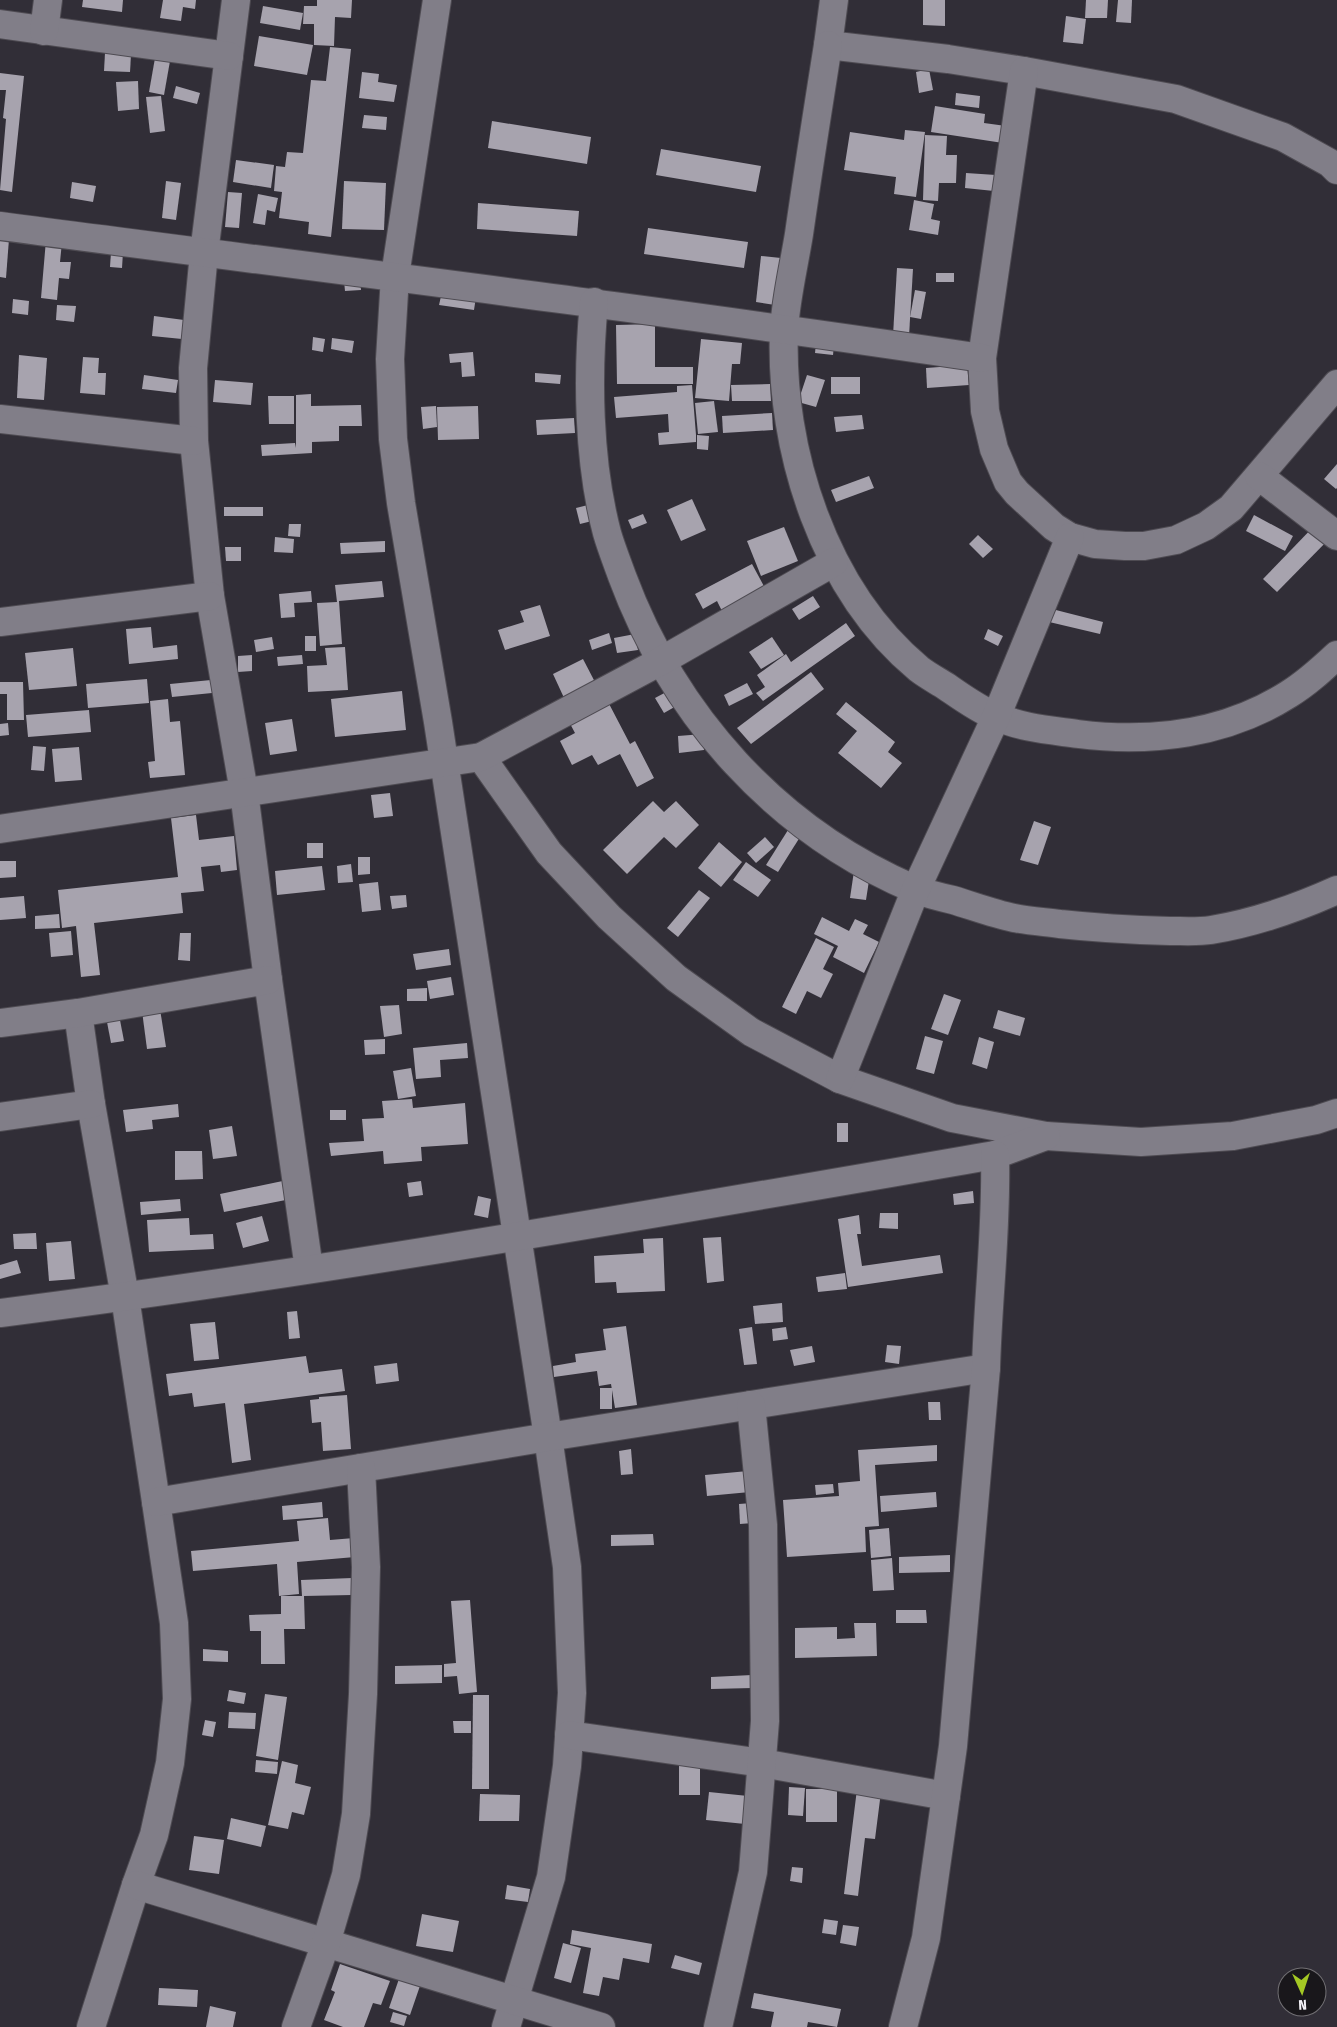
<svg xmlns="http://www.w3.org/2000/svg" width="1337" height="2027" font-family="'Fira Sans Condensed',sans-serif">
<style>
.building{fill:#a7a3ae}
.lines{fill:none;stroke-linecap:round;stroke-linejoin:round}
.minor-casing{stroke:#4e4b52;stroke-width:30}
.minor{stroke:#817e88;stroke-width:28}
</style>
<rect width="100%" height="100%" fill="#312e37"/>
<g class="building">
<path d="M83,0H123L122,12L82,7Z"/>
<path d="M163,0H196L195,9L183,7L181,21L160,18Z"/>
<path d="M317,0H352L351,18L335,17L334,46L314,45V24H303L304,6H317Z"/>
<path d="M923,0H945V26L923,25Z"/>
<path d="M1086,0H1108L1107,18H1085Z"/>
<path d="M1118,0H1132L1131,23L1116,22Z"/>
<path d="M263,6L303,13L300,30L260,23Z"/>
<path d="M1066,16L1086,19L1083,44L1063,42Z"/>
<path d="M259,36L313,45L307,75L254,66Z"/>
<path d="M330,47L351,49L331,237L308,234L309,222L279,218L282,192L274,191L276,166L285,167L287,152L303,153L311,80L326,81Z"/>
<path d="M105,53L131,55L130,72L104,71Z"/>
<path d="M155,58L170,61L164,95L149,92Z"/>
<path d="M929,69L933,90L919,93L916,72Z"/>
<path d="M362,72L379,74L378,82L397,85L394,102L359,98Z"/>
<path d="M0,73L24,76L12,192L0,190L6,119L3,118L6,90H0Z"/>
<path d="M138,81L139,109L118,111L116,82Z"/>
<path d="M176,86L200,93L197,104L173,98Z"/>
<path d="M956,93L980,96L979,108L955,105Z"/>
<path d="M161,96L165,131L150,133L146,97Z"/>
<path d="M935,106L985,114L984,123L1006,126L1003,143L931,132Z"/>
<path d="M364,115L387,117L386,130L362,128Z"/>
<path d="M492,121L591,137L587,164L488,148Z"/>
<path d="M905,130L925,132L916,197L894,194L896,177L844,170L850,132L904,140Z"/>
<path d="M925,135L947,136L946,155H957L956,183H939L938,201L923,200Z"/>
<path d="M661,149L761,166L756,192L656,175Z"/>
<path d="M236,160L274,165L271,188L233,182Z"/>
<path d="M966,173L996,175L994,191L965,188Z"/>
<path d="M166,181L181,183L176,220L162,218Z"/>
<path d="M344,181L386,183L384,230L342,229Z"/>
<path d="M72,182L96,186L93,202L70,198Z"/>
<path d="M228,192L242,193L239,228L225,227Z"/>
<path d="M258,194L278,198L275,212L267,210L265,225L253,223Z"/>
<path d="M914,200L934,204L931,219L940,221L938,235L909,230Z"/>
<path d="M478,203L579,211L577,236L477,229Z"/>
<path d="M648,228L748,242L744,268L644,254Z"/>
<path d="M0,239H9L6,278L0,277Z"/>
<path d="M46,240L62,242L60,262H71L69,279L59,278L57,300L41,298Z"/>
<path d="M111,252H123L122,268L110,267Z"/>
<path d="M761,256L781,258L775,305L756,302Z"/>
<path d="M897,268L913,269L909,336L893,335Z"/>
<rect x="936" y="273" width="18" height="9"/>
<path d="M360,279L361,290L345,291L344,281Z"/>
<path d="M915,290L926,292L921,319L910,317Z"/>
<path d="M442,292L476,297L474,310L439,305Z"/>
<path d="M13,299L29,301L28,315L12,313Z"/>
<path d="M57,305L76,306L74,322L56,320Z"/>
<path d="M154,316L184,320L182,339L152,336Z"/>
<path d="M655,324V367H693V384H617L616,325Z"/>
<path d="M313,337L325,339L323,352L312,350Z"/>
<path d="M332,338L354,341L352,353L331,349Z"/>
<path d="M701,339L742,343L740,364H732L729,401L695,398Z"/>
<path d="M816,343L834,345L833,355L815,353Z"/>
<path d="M473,352L475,376L462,377L461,362L450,363L449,354Z"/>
<path d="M19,355L47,358L44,400L17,398Z"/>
<path d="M83,357L99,358L98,373H106L105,395L80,393Z"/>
<path d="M967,365L969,385L927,388L926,368Z"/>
<path d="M535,373L561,375L560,384L535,382Z"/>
<path d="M144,375L178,380L176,393L142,389Z"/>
<path d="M807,375L825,380L816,407L798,402Z"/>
<rect x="831" y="377" width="29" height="17"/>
<path d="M215,380L253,383L251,405L213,402Z"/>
<path d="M770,384L771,401H732L731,385Z"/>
<path d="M692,385L696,435H693H696V442L659,445L658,433L669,432L668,414L616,418L614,397L677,392V386Z"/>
<path d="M311,394V406L361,405L362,426H339V441L312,442V453L262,456L261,445L295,443L296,448V395Z"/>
<path d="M268,396H294V424H269Z"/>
<path d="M714,401L718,432L698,434L695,403Z"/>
<path d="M436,406L437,427L423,429L421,407Z"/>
<path d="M478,406L479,439L438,440L437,407Z"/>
<path d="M772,413L773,430L723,433L722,416Z"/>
<path d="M862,415L864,429L836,432L834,417Z"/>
<path d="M574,418L575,433L537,435L536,420Z"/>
<path d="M697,435L709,436L708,450L697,449Z"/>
<path d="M1337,464V488L1336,489L1324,479Z"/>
<path d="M869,476L874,488L836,502L831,490Z"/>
<path d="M692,499L706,530L681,541L667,510Z"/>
<path d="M592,504L596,520L580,524L576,508Z"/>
<rect x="224" y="507" width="39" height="9"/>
<path d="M643,514L647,523L632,529L628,520Z"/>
<path d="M1254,515L1293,536L1285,551L1246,531Z"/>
<path d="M1318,522L1332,536L1277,592L1263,579Z"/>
<path d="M289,524H301L300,537L288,536Z"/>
<path d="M784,527L798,561L761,576L747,541Z"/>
<path d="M978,535L993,549L983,558L969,544Z"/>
<path d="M275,537L294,539L293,553L274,552Z"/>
<path d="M385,541V552L341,554L340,543Z"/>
<path d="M225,547H241V561H226Z"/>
<path d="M752,564L766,590L723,613L717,601L703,609L695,594Z"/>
<path d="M382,581L384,597L339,601L342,644L320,646L317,603L337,602L335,585Z"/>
<path d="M311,591L312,602L294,603L295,617L281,618L279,594Z"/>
<path d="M813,596L820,607L799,620L792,609Z"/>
<path d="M540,605L550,636L505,650L498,630L524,622L520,611Z"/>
<path d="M1048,608L1103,622L1100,634L1045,621Z"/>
<path d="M846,623L855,636L763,701L756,693L765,687L757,675L786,654L791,662Z"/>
<path d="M151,627L153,648L177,645L178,659L129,664L126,629Z"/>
<path d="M988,629L1003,636L998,646L984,639Z"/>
<path d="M609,633L612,643L592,650L589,640Z"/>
<path d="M635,634L638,650L617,653L614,638Z"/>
<rect x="305" y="636" width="11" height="15"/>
<path d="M272,637L274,649L256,652L254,640Z"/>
<path d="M772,637L784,655L761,669L749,652Z"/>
<path d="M345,647L348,690L308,692L307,666L327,665L325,648Z"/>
<path d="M73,648L77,686L29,690L25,653Z"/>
<path d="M252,655V671L238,672V656Z"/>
<path d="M302,655L303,664L278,666L277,657Z"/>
<path d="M583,659L596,684L565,700L553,674Z"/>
<path d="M811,672L824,689L751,744L737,728Z"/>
<path d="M147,679L149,703L88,708L86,684Z"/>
<path d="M211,680L212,693L172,697L170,684Z"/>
<path d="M0,682H23L24,720H7V694H0Z"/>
<path d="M747,683L753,694L729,706L724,695Z"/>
<path d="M670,690L678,705L664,713L655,698Z"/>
<path d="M402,691L406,730L335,737L331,699Z"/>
<path d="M606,698L630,744L635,741L654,778L637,787L620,754L598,765L592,755L572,765L560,741L575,733L567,718Z"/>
<path d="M168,699L170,722L180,721L185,775L150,778L148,762L155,761L150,701Z"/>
<path d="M846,702L895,742L888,752L902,763L881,788L838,753L857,731L836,714Z"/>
<path d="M89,710L91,732L28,737L26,715Z"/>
<path d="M292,719L297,751L270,755L265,723Z"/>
<path d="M8,723L9,735L0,736V724Z"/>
<path d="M703,734L704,750L679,753L678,736Z"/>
<path d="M33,746L46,747L44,771L31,770Z"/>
<path d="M79,747L82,780L55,782L52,749Z"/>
<path d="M390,793L393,816L374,818L371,795Z"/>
<path d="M653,801L664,812L676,801L699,825L676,848L664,837L627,874L603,850Z"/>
<path d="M196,815L199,840L234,836L237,870L221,872L220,865L201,867L204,891L181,893L183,913L94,923L100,975L81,977L76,926L62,928L58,890L178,877L171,818Z"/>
<path d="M1034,821L1051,827L1038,865L1020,860Z"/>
<path d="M788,830L800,837L778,872L766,865Z"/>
<path d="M765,837L774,847L756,863L747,853Z"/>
<path d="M719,842L742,862L721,887L698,868Z"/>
<rect x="307" y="843" width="16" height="15"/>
<path d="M358,857H370V874L358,875Z"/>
<path d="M0,861H16V877L0,878Z"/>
<path d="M746,862L771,880L758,897L733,880Z"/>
<path d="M351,864L353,882L338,883L337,866Z"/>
<path d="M322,866L325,890L277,895L275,871Z"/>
<path d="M854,871L870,874L866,900L850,898Z"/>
<path d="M378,882L381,910L362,912L359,884Z"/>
<path d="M699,890L710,898L678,937L667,928Z"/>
<path d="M406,895L407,907L392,909L390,896Z"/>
<path d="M24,896L26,918L0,920V898Z"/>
<path d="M59,914L60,928L35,929V916Z"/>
<path d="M822,917L849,931L855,919L868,925L863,934L879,942L864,973L833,957L838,946L814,934Z"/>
<path d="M71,931L73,955L51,957L49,933Z"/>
<path d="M180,933H191L190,961L178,960Z"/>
<path d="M816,938L834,947L823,969L833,974L821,998L807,991L796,1014L782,1007Z"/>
<path d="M449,949L451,965L416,970L413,954Z"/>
<path d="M451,977L454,995L430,999L427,981Z"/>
<path d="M427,988V1001H407V989Z"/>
<path d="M944,994L961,1000L948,1035L931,1029Z"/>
<path d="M399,1005L402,1034L384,1037L380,1006Z"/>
<path d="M160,1009L166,1047L147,1049L142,1011Z"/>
<path d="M998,1010L1025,1018L1020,1036L993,1028Z"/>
<path d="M120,1020L124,1041L111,1043L107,1022Z"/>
<path d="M925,1036L943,1041L934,1074L916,1069Z"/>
<path d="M979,1037L994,1042L987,1069L972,1064Z"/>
<path d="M385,1039V1054L365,1055L364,1040Z"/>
<path d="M467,1043L468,1058L440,1060L441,1077L416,1079L413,1048Z"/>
<path d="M411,1068L416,1096L398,1099L393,1071Z"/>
<path d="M412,1099L413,1108L465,1103L468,1144L421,1147L422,1161L384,1164L383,1151L331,1156L329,1143L364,1141L362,1119L384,1118L382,1101Z"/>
<path d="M178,1104L179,1117L152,1120L153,1129L126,1132L123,1110Z"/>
<rect x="330" y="1110" width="16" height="10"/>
<rect x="837" y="1123" width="11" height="19"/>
<path d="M232,1126L237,1156L213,1159L209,1130Z"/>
<path d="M175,1151H202L203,1179L175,1180Z"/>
<path d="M297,1178L301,1197L224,1212L220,1194Z"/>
<path d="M421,1181L423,1195L409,1197L407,1183Z"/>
<path d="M973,1191L974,1203L954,1205L953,1194Z"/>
<path d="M478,1196L491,1199L488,1218L474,1215Z"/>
<path d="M180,1199L181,1211L141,1215L140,1202Z"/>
<path d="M880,1213H898V1229L879,1228Z"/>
<path d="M859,1215L861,1234H857L862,1266L940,1255L943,1273L848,1287L838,1219Z"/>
<path d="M262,1216L269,1241L243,1248L236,1223Z"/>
<path d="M189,1218L190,1235L213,1234L214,1249L149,1252L147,1220Z"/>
<path d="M36,1233L37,1249H14L13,1234Z"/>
<path d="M721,1237L724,1281L707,1283L703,1238Z"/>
<path d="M663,1238L665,1291L617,1293L616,1282L595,1283L594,1256L644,1253L643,1239Z"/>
<path d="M71,1241L75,1279L49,1281L46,1243Z"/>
<path d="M17,1260L21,1273L0,1279V1265Z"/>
<path d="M845,1273L847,1289L818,1292L816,1277Z"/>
<path d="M782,1303L783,1322L755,1324L753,1306Z"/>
<path d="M297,1311L300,1338L289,1339L287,1312Z"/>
<path d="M215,1322L219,1359L194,1361L190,1324Z"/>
<path d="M626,1326L637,1405L615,1408L611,1384L599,1386L597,1371L554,1377L553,1366L576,1362L575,1354L606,1350L603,1329Z"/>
<path d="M752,1327L757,1364L744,1365L739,1329Z"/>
<path d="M786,1327L788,1339L773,1341L772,1329Z"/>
<path d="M887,1345L901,1346L899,1364L885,1362Z"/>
<path d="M812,1346L815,1362L794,1366L790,1350Z"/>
<path d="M306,1356L309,1373L342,1369L345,1391L244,1404L251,1460L232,1463L225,1403L194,1407L192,1393L169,1396L166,1374Z"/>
<path d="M397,1363L399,1381L376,1384L374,1366Z"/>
<rect x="600" y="1388" width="12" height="21"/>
<path d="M347,1395L351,1449L323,1451L321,1422L312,1423L310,1400L319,1399V1397Z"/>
<path d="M928,1402H940L941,1420H929Z"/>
<path d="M937,1445V1461L875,1465L879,1526L865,1527L866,1552L787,1557L783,1500L839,1496L838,1483L860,1481L858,1450Z"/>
<path d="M631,1449L633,1474L621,1475L619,1451Z"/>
<path d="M748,1471L750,1492L707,1496L705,1475Z"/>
<path d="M833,1484L834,1493L816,1495L815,1485Z"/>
<path d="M936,1492L937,1507L881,1512L880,1496Z"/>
<path d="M322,1502L323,1517L283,1520L282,1506Z"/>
<path d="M752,1503L753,1523L740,1524L739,1504Z"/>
<path d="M328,1518L330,1540L354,1538L355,1557L297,1562L299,1594L279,1596L277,1564L193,1571L191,1551L299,1541L297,1521Z"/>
<path d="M889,1528L891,1556L871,1558L869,1530Z"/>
<path d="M653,1534L654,1545L611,1546V1535Z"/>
<path d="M950,1555V1572L899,1573V1557Z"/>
<path d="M892,1558L894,1590L873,1591L871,1560Z"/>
<path d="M352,1578V1595L304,1596L305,1629H284L285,1664H261V1631H250L249,1615L281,1614V1596H302L301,1580Z"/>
<path d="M470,1600L477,1692L459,1694L457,1676L444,1677V1664L456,1663L451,1601Z"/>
<path d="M896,1610H926L927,1623H896Z"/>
<path d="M854,1623H876L877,1656L795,1658V1628L837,1627V1639L855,1638Z"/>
<path d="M203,1649L228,1651V1662L203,1661Z"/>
<path d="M442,1665V1683L395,1684V1666Z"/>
<path d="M752,1675L753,1688L711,1689V1677Z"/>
<path d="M229,1690L246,1693L244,1704L227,1701Z"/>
<path d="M265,1694L287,1697L278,1760L256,1756Z"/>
<path d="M473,1695H489V1789H472Z"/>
<path d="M229,1712L256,1713L255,1729L228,1728Z"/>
<path d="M205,1720L216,1722L213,1737L202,1735Z"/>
<path d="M453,1721H471V1733H454Z"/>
<path d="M256,1760L278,1762L277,1774L255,1772Z"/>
<path d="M282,1761L298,1765L295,1783L311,1787L304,1815L292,1812L288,1829L268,1825Z"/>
<path d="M700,1765V1795H679V1766Z"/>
<path d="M858,1781L882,1784L875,1839L865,1838L858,1896L844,1894Z"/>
<path d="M789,1787L805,1788L803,1816L788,1815Z"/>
<rect x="806" y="1789" width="31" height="33"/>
<path d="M709,1792L748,1796L745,1824L706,1820Z"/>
<path d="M480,1794L520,1795L519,1821H479Z"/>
<path d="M231,1818L266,1826L261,1847L227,1839Z"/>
<path d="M194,1836L224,1840L219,1874L189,1870Z"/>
<path d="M792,1867L803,1868L802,1883L790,1881Z"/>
<path d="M507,1885L530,1889L528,1902L505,1899Z"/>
<path d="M422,1914L459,1921L453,1952L416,1946Z"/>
<path d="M824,1919L838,1921L836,1935L822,1933Z"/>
<path d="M843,1925L859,1927L856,1946L840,1943Z"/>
<path d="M572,1930L652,1944L649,1963L623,1958L619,1980L603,1977L599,1996L583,1993L591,1948L570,1944Z"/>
<path d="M563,1943L581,1948L571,1983L554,1978Z"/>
<path d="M675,1955L702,1963L699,1975L671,1968Z"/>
<path d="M340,1964L390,1981L381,2005L373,2003L364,2027H343L324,2020L335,1992L331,1990Z"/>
<path d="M401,1973L422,1980L410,2015L389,2008Z"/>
<path d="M159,1988L198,1990L197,2007L158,2005Z"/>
<path d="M754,1993L841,2009L837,2027L808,2022L807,2027H771L774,2012L751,2008Z"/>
<path d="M210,2006L236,2012L233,2027H206Z"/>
<path d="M393,2012L407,2016L404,2026L390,2022Z"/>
</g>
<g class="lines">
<g class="minor-casing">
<g id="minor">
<path d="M236,0L204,253L193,368L194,441L210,596L244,792L268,980L309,1269"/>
<path d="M437,0L395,276L390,359L393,439L401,503L438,722L548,1437L567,1567L572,1693L567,1766L551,1877L506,2027"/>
<path d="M834,0L828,45L948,59L1024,71L1176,99L1283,137L1330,163L1337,170"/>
<path d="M0,24L229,56"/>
<path d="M44,31L48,0"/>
<path d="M828,45C818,108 808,171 799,234C794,265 786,298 784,329C779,450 824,590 919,669C928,676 938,681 947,687C963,698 978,709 995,716C1021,728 1050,730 1078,734C1151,743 1226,734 1289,694C1307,683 1322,669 1337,655"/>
<path d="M1024,71L982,358L985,411L994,449L1008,482L1017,493L1054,527L1070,537L1095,544L1125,546H1144L1176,540L1206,526L1231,508L1337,384"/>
<path d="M0,226C327,269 655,309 982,358"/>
<path d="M594,302C587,375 588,461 607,533C611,547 617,562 622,576C674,716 776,830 914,889C927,894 940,897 953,900C973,906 994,914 1014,918C1029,921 1045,922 1060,924C1097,928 1133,930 1170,931C1183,931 1198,932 1211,930C1254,923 1297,908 1337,890"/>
<path d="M0,419L194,441"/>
<path d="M1259,476L1337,536"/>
<path d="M0,622L210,596"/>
<path d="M481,757L549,853L609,917L676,978L751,1032L840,1079L952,1118L1046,1136L1141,1142L1233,1136L1316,1120L1337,1113"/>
<path d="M0,829L481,757L661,661L834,562"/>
<path d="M78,1013L91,1104L125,1297L156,1502L174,1623L177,1699L170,1763L154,1835L136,1885L91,2027"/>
<path d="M0,1023L78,1013L268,980"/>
<path d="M840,1079L916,889L996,717L1070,537"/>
<path d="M0,1117L91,1104"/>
<path d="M0,1313C333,1271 664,1212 995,1155L1046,1136"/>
<path d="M156,1502L548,1437L986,1368"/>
<path d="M569,1735L762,1763L946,1796"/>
<path d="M136,1885L601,2027"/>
<path d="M296,2027L326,1943L346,1875L356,1814L363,1694L366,1567L361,1468"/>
<path d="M718,2027L753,1872L765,1721L763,1525L751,1405"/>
<path d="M903,2027L926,1938L953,1746L986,1368C988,1297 997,1226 995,1155"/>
</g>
</g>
<use href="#minor" class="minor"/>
</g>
<g transform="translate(1302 1992) rotate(177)"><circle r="24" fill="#19171b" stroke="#716f73"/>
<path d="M0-4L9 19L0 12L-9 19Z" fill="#a4c824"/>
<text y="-8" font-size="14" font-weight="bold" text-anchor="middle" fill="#f4f2f8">N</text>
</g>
</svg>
